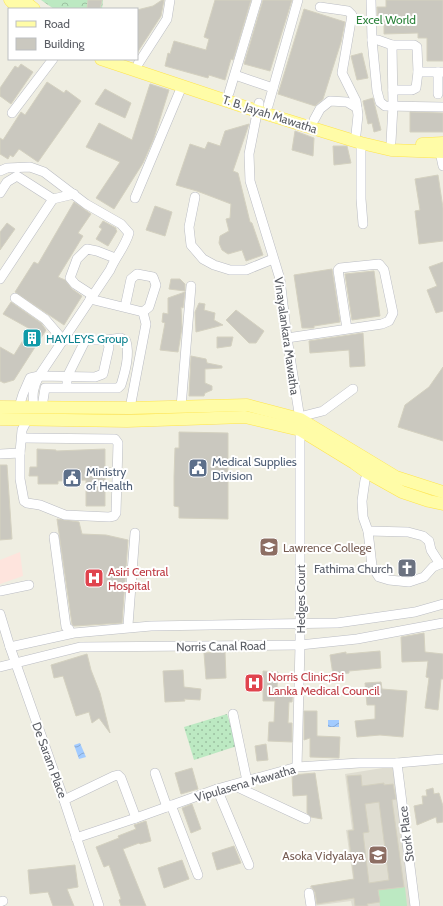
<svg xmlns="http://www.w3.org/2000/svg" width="443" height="906" font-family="Cabin,sans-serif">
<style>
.education{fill:#dfddd1}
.medical{fill:#fee4dd}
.grass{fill:url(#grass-dots)}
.park{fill:url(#park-crowns)}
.pitch{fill:#bce9c2}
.water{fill:url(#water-waves)}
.building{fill:#cac8bf;stroke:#d4d1c0;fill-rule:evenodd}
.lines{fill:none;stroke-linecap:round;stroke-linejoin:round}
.minor-casing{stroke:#babcc3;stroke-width:10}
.major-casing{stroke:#ffe44b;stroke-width:13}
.minor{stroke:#fff;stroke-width:9}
.major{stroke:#fffca7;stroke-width:12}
.labels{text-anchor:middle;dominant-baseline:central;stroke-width:4;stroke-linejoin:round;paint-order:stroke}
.park-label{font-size:12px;fill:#2b833a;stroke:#fff}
.street-label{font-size:12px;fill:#5b5e65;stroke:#fff}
.culture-label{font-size:12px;fill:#0d838f;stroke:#fff;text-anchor:start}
.service-label{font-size:12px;fill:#4e5e75;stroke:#fff;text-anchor:start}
.education-label{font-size:12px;fill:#785e54;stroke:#fff;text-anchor:start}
.worship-label{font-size:12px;fill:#5b616d;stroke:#fff;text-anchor:end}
.health-label{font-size:12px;fill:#be3a42;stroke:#fff;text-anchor:start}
</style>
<defs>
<pattern id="grass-dots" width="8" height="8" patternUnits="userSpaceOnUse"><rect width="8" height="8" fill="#bce9c2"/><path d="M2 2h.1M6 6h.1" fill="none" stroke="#9cc0a1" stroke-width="1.8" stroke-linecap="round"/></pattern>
<pattern id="park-crowns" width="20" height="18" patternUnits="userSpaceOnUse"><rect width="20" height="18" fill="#bce9c2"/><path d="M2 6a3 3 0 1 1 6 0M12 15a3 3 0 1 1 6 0" fill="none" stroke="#9cc0a1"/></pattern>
<pattern id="water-waves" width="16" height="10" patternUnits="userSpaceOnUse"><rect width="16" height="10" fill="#a2cbff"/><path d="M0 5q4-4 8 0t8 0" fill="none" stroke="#87a8d2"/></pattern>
</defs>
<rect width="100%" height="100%" fill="#efeee2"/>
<path class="education" d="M395,766L415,906H352L351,901L313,906L310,886L353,879L346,830L352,829L345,774Z"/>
<path class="medical" d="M20,552L23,576L0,584V560Z"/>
<path class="grass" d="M227,714L237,746L194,760L184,727Z"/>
<path class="park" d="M41,0H103L102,9H54Z"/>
<path class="pitch" d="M405,887L407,906H380L378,890Z"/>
<g class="water">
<rect x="328" y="720" width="11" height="7"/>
<path d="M80,743L86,757L79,759L74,745Z"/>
</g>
<g class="building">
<path d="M88,0H102L100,9H87Z"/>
<path d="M162,0H164L161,16L137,53V10L153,6Z"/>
<path d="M215,0H251L233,60L231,59L225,80L209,75L208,78L165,66L168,53L170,54L174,41L206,50L209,39L204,37Z"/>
<path d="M263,0H292L270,71L244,64Z"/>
<path d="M386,0H443V61H427V38H418V33L384,34V23H378L377,7H386Z"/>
<path d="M304,9L345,22L341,42L323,99L315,106L278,94Z"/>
<path d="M362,53L368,78L357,80L351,56Z"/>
<path d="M21,64L33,72L11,104L0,96V88L15,66L18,68Z"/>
<path d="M47,82L64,93L66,90L81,101L38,162L19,149L13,157L10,155L8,159L0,154V138L3,140L21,112L25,115Z"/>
<path d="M150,84L169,90L154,138L143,163L114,209L96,198L120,162L86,147L99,123L132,140Z"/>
<path d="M105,89L131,103L125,118L95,104Z"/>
<path d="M373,98L381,130L374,132L372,123L368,124L363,101Z"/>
<path d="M410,112L443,113V132H410Z"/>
<path d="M249,124L233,171L238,173L250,222L252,223L263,255L246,261L242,250L228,254L222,250L219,243L220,236L229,231L226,219L230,218L231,204L197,191L176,185L190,144L205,149L208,142L220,146L225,131Z"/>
<path d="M295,131L314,138L313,156L292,150Z"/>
<path d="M333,146H347L351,163L334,165Z"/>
<path d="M438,175L443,208V241L419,244L415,211L420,210L415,179Z"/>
<path d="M74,202L91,214L78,233L83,236L58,277L65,280L72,289L82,296L64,325L15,292L34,262L38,264Z"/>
<path d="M155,206L172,212L165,236L146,230Z"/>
<path d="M103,221L116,228V230L117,231L108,246L96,239L102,229L99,227Z"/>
<path d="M7,223L15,229L0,250V232Z"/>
<path d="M443,262V311L436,313L427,290L437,286L429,267Z"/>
<path d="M332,269L340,322L314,326V328H302L294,275Z"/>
<path d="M374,271L380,316L352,320L345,274Z"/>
<path d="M171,279H180L185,284V291L169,289Z"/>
<path d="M185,292L183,308L181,307L182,328L178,352L160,350L165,323L162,322L163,313L168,314V298Z"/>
<path d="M11,302L41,323L46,330L14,380L4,383L0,381V347L14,355L30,329L3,314Z"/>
<path d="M199,303L205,304L204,310L215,313L214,320L223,325L196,332L195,312Z"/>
<path d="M236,310L264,331L256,343H249L226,320Z"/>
<path d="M363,333L365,366L350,367L349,350L310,353L309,341Z"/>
<path d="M217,337H233L231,346L217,348Z"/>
<path d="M191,356L206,359L207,363L222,366V368L205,369V383L212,386V390L205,393L204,396H189Z"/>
<path d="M443,367V441L398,427L405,405L429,387Z"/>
<path d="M179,432L228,433V519L179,518V507L174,506V477L175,448H179Z"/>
<path d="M37,449L56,450V451L105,449V468H111V476H105V506H86V480L58,481V484H38V476H29L30,467H37Z"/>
<path d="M0,465H7L12,539L0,540Z"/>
<path d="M57,519L79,522L82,534L106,535L128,540L122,623L74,626L72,624Z"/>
<path d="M424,633L425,652L443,654V679H441L438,710L425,708L429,678L426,677L428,661L402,662L401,637Z"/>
<path d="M380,651L381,668L349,671V673L333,675L330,655L346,652V654Z"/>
<path d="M225,652L226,678L206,679L204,653Z"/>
<path d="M87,654L91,670L100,693L110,733L99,718L92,723L89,712L76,716L63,676L54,678L51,665Z"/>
<path d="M183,670L184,687L201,689L200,700L184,699L185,701L165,702L163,671Z"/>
<path d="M263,671L278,672L277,688H293L292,702H289L288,723H292V742L268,741L269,722H274L275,701H263Z"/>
<path d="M381,682L382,689L407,691L403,737L380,735L357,737L355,721L375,719V705H367L365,683Z"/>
<path d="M304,711H317V736L340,737L339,758L310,757V738L304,740Z"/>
<path d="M266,744L268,760L257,761L255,746Z"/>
<path d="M192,768L198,789L181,794L175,773Z"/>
<path d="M315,773L322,819L311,817L307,813V795L293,796L292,775Z"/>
<path d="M361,775L362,786L384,783V785L393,784L396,799L392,800L404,887L378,890L380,902L367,904L368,906H355L354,898L317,904L315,892L311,886L354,879L348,831L354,830L347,776ZM379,802L389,880L369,883L363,833L369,832L365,804Z"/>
<path d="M433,788L434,794L439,793L443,806V822L437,823L436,817L417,825L414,806L423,804L422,796H427L426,790Z"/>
<path d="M192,804L201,829L191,833L182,808Z"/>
<path d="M146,821L151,841L140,844L139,843L123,849L146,906H121L119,900L121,899L109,865L104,867L96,847L119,838L118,836L136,829L134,825Z"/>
<path d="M234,846L241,863L217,870L212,853Z"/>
<path d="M182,860L189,879L164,888L158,868Z"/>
<path d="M75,865L78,887L67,889L74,906H53L48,892L30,894L28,870Z"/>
</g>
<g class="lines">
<g class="minor-casing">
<g id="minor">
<path d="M371,0L372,40L377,91L380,102L385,106L443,107"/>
<path d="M320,7L348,11L352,15L342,73L356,101L358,115L356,134"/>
<path d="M372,40H378L392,45H414L417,47L418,72L416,88L412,90H393"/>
<path d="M138,64L167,19L170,0"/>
<path d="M418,72H443"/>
<path d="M235,75L273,88"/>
<path d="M229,93L257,0"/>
<path d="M438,94V72"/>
<path d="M259,103L249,154L250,181L280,279L287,338L300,419V645L297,767"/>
<path d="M268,106L298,0"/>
<path d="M12,113L53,59"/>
<path d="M314,120L320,109L330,101L347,102L357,108"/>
<path d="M391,142L393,106L392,45"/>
<path d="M361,143V199L363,224"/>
<path d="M440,152L443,166"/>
<path d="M0,171L7,168L30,167L44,172L86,204L121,224L129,233C125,247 116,256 110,270L39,376C33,387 32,395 34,407"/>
<path d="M0,193L7,182L17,176L53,199L74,194"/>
<path d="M195,197L189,227L191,245L203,259L214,265L230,270H246L273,259"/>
<path d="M135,198L182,86"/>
<path d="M0,279L53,199"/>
<path d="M92,295L75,284L70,278L77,259L87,249L97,251L115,258"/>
<path d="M15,298L45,319L63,340H106L108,343L109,347L103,374L95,377L39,376L30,378L23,394L19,407"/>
<path d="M90,299L143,312L149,307L156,285L153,277L137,274L131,279L125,307"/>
<path d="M287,338L382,324L389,321L393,313L384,270L379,264L340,268L338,270L347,329"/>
<path d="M67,382V377L86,339"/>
<path d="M42,407L45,388H118L121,385C125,372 130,355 126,341L121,338L106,340"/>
<path d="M181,407L191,286"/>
<path d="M130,408L146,324L143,312"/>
<path d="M299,417L323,411L353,389"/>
<path d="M20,453V479L24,501L27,503L40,505L65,515L109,517L114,516L116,513L118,443L115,439L22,438"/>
<path d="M0,454L20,453L22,430L27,420"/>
<path d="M368,473L365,480L362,501L363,517L368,531L372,566L379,577L389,580L409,582L424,577L433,567L440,564H443"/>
<path d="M368,531L408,532L423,536L429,541L431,550L440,564"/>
<path d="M54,537L66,627L69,629"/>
<path d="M0,591L29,585"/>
<path d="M0,614L10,647L64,800L99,906"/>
<path d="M128,625L135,533"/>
<path d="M10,647L74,633L151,626L337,623L415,612L443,604"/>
<path d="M0,667L80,647L300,645L357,639L443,623"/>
<path d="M233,714L247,781"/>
<path d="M397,763L415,906"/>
<path d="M155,773L167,807"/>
<path d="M233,785L306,819"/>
<path d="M217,789L249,865"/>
<path d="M64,800L114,776L118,775L121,778L136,818"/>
<path d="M171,805L198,875"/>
<path d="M76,838L136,818L217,789L297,767L359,763H397L443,759"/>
<path d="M309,893L311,906"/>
<path d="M0,902L3,901"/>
</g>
</g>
<g class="major-casing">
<g id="major">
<path d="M10,0L19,9"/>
<path d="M23,0L34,9"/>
<path d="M101,59L257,111L361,143L391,150L443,152"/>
<path d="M422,144L443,143"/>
<path d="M0,407L130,408L247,405L300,419L396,477L443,492"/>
<path d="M0,419L127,421L245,417L300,430L354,463L368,473L402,492L429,501L443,504"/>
</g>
</g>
<use href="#minor" class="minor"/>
<use href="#major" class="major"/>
</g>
<defs>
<g id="building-square" transform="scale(1)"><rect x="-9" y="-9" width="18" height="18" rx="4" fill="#0f9aa8" stroke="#fff"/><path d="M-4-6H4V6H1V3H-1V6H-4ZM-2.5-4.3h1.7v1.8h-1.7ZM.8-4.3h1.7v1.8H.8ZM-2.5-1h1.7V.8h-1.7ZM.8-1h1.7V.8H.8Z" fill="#fff"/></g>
<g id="civic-square" transform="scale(1)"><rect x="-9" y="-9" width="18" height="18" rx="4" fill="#5c6f8a" stroke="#fff"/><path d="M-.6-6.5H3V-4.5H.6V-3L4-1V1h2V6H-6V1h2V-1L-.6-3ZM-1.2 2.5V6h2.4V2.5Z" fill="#fff"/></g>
<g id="school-square" transform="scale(1)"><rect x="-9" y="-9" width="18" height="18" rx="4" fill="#8d6e63" stroke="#fff"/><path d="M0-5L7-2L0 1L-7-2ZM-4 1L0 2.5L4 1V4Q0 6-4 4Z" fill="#fff"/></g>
<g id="church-square" transform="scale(1)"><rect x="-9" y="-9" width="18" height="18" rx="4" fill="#6b7280" stroke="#fff"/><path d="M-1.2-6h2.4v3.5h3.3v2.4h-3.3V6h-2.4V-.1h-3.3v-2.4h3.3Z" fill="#fff"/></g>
<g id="hospital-square" transform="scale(1)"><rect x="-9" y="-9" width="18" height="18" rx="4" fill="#e0444e" stroke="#fff"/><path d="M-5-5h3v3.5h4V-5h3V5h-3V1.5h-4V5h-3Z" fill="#fff"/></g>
</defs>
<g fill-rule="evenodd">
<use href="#building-square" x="32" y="338"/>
<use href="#civic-square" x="198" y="468"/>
<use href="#civic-square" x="72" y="478"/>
<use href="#school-square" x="269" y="547"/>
<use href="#church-square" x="407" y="568"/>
<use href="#hospital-square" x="94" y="578"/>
<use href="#hospital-square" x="254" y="683"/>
<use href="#school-square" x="378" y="855"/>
</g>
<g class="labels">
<g class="park-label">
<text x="386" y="19">Excel World</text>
</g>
<g class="street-label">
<text transform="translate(270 114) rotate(18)">T. B. Jayah Mawatha</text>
<text transform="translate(287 336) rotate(82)">Vinayalankara Mawatha</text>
<text transform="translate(300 599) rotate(-90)">Hedges Court</text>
<text transform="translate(221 646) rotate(-1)">Norris Canal Road</text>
<text transform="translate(50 760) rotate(70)">De Saram Place</text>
<text transform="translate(245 783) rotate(-16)">Vipulasena Mawatha</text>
<text transform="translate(406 834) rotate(-97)">Stork Place</text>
</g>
<g class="culture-label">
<text x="46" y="338">HAYLEYS Group</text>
</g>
<g class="service-label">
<text x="212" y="461">Medical Supplies<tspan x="212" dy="14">Division</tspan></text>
<text x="86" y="471">Ministry<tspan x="86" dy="14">of Health</tspan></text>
</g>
<g class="education-label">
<text x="283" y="547">Lawrence College</text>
<text x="364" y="855" text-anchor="end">Asoka Vidyalaya</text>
</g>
<g class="worship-label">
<text x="393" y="568">Fathima Church</text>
</g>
<g class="health-label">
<text x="108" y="571">Asiri Central<tspan x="108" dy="14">Hospital</tspan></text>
<text x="268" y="676">Norris Clinic;Sri<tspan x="268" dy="14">Lanka Medical Council</tspan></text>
</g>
</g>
<rect x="8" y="8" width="130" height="52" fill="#ffffff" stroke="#bdbfc1"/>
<rect x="16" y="21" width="20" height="6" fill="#fffca7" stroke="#bdbfc1"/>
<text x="44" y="28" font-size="12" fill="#5b5e65">Road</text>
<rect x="16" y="38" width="20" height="12" fill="#cac8bf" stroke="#bdbfc1"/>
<text x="44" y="48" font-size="12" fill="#5b5e65">Building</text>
</svg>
